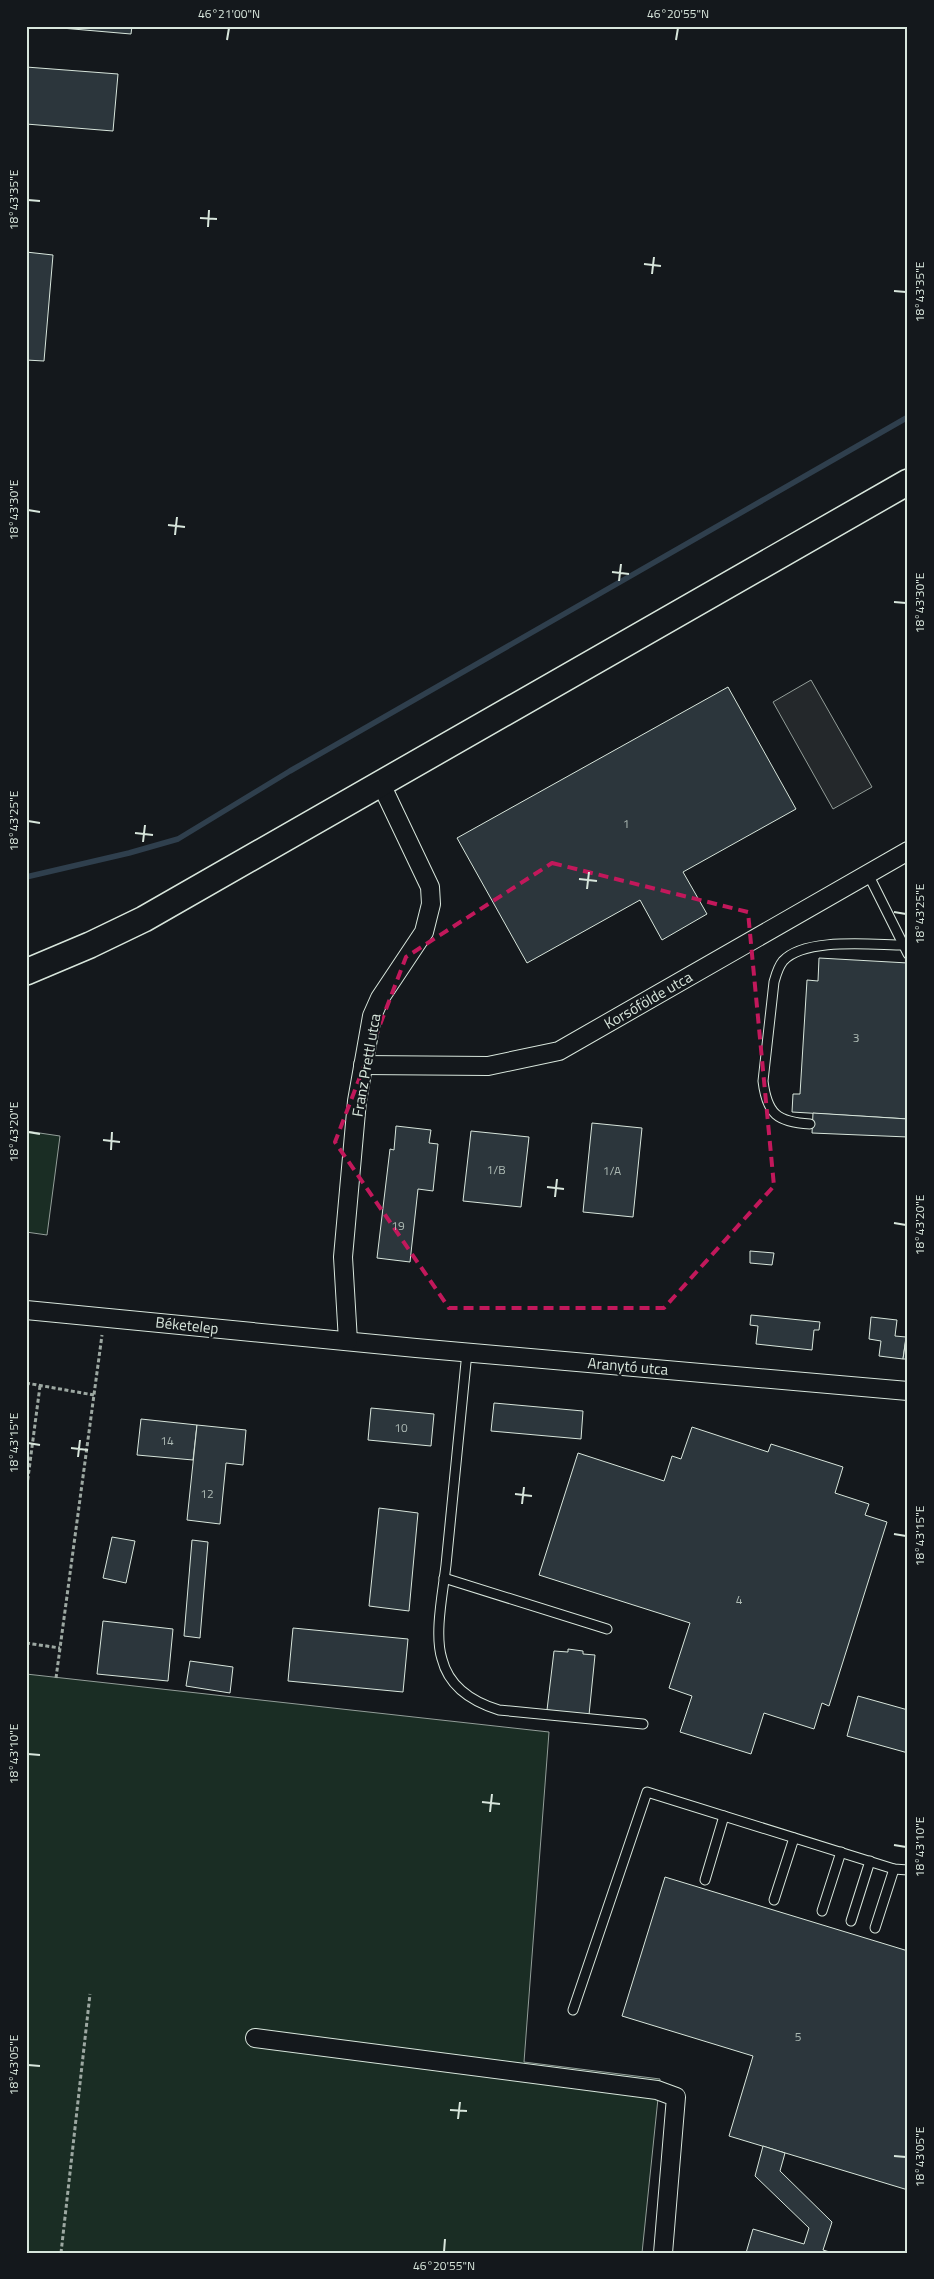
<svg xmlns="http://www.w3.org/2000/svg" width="934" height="2279" font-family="'Titillium Web',sans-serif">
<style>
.green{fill:#1a2d24;stroke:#939e99}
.parking{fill:#24282b;stroke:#939e99}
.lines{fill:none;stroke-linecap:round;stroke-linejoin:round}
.stream{stroke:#2f3f4d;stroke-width:5.5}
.building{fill:#2c363c;stroke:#d8e6dc}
.lane-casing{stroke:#d8e6dc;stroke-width:11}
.street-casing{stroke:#d8e6dc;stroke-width:20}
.secondary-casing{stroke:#d8e6dc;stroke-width:28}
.path{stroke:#9da8a2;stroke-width:3;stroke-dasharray:4 2.5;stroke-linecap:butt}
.lane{stroke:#14181c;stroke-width:9}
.street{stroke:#14181c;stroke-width:18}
.secondary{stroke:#14181c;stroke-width:25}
.marked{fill:none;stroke:#c2185b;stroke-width:4;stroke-dasharray:10 6;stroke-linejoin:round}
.ticks{fill:none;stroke:#d8e6dc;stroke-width:2}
.labels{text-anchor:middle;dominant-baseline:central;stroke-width:4;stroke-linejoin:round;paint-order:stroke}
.number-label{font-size:12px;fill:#adbab4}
.street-label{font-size:15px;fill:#d8e6dc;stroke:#14181c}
.neatline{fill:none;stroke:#d8e6dc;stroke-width:2}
.ticks-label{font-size:12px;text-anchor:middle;fill:#d8e6dc}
</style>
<rect width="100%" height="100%" fill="#14181c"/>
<g class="green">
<path d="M26,1131L60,1136L47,1235L26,1232Z"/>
<path d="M26,1674L549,1732L524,2062L660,2079L642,2253H26Z"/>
</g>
<path class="parking" d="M811,680L872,787L833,809L773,702Z"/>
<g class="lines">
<path class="stream" d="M26,877L129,853L178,839L290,771L908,417"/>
</g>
<g class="building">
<path d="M38,26H132L131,34Z"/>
<path d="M26,67L118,74L113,131L26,124Z"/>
<path d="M26,252L53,255L44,361L26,360Z"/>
<path d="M728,687L796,809L683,872L707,914L662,940L640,900L527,963L457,838Z"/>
<path d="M819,958L908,963V1119L792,1112L793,1094H800L807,980L818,981Z"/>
<path d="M813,1113L908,1119V1137L812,1133Z"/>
<path d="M592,1123L642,1128L633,1217L583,1212Z"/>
<path d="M396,1126L431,1130L429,1143L438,1144L433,1191L418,1189L410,1262L377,1258L390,1149L394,1150Z"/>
<path d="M471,1131L529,1137L521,1207L463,1201Z"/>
<path d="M750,1251L774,1253L772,1265L750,1263Z"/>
<path d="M751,1315L820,1322L819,1330H814L812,1350L756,1344L758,1326L750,1325Z"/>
<path d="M871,1317L897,1320L895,1336L906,1337L903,1359L879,1356L881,1341L869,1339Z"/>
<path d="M908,1325V1359H903Z"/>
<path d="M494,1403L583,1411L581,1439L491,1431Z"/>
<path d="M371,1408L434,1414L431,1446L368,1440Z"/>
<path d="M141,1419L197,1425L193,1460L137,1455Z"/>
<path d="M197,1425L246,1430L243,1465L226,1463L220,1524L187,1520Z"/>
<path d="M692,1427L768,1452L771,1444L843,1467L835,1493L869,1504L865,1515L887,1522L829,1706L822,1703L814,1729L764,1713L751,1754L680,1732L692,1696L669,1688L690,1623L539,1575L578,1453L664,1481L672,1456L681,1459Z"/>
<path d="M379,1508L418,1513L409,1611L369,1606Z"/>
<path d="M112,1537L135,1541L126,1583L103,1578Z"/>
<path d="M192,1540L208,1542L200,1638L184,1636Z"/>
<path d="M103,1621L173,1629L168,1681L97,1674Z"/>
<path d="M293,1628L408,1639L403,1692L288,1681Z"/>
<path d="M568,1649L583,1651V1654L595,1655L589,1715L547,1710L554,1651L568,1652Z"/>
<path d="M190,1661L233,1667L230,1693L186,1686Z"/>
<path d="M858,1696L908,1710V1753L847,1736Z"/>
<path d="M665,1877L908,1951V2190L729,2136L753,2056L622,2016Z"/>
<path d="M763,2146L785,2153L780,2171L832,2222L823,2250L833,2253H746L753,2229L804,2244L809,2228L755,2176Z"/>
</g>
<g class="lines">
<g class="lane-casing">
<g id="lane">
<path d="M868,874L908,954"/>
<path d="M810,1124C777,1122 767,1114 763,1081L774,982C776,975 778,967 783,961C805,937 873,945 904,945"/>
<path d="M467,1352C460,1423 453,1494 446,1565C443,1592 434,1634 442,1659C449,1687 473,1702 499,1710L643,1724"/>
<path d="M444,1578L607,1629"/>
<path d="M705,1880L724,1816"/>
<path d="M774,1900L794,1838"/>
<path d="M822,1911L841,1852"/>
<path d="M851,1921L870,1861"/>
<path d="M875,1928L894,1869"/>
<path d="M573,2010L647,1792L894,1869L908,1870"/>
</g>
</g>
<g class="street-casing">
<g id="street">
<path d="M363,1065L488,1066L559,1051L908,851"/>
<path d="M26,1310L416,1348L908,1391"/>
<path d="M348,1341L343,1257L357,1101L372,1016L380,998L424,932L431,904L430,887L381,784"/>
<path d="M255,2038L657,2090L676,2097L663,2253"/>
</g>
</g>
<g class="secondary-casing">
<path id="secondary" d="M26,972L90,945L144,919L908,482"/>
</g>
<g class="path">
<path d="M26,1383L94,1395"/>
<path d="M26,1493L40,1386"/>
<path d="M26,1643L60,1648"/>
<path d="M56,1678L102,1335"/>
<path d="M61,2253L90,1994"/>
</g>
<use href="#lane" class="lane"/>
<use href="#street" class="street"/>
<use href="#secondary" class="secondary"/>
</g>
<path class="marked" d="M552,863L748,912L774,1186L664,1308H449L335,1142L406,957Z"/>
<path class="ticks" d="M227,40L229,28M676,40L678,28M28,200L40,201M200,218L217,219M208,227L209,210M644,264L661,266M652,274L654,257M894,291L906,292M28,510L40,512M168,525L185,527M175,535L177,517M612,572L629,574M619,581L621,564M894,602L906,603M28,821L40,823M135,833L153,835M143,842L145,825M579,879L597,881M587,889L589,872M894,912L906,914M28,1132L40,1134M103,1140L120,1142M111,1150L112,1132M547,1187L564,1189M555,1197L557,1179M894,1223L906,1225M28,1443L40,1445M71,1448L88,1450M78,1457L80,1440M515,1494L532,1496M522,1504L524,1487M894,1534L906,1536M28,1754L40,1755M482,1802L500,1804M490,1812L492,1794M894,1845L906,1847M28,2065L40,2066M450,2110L467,2111M458,2119L460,2102M894,2156L906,2157M444,2252L445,2239"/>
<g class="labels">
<g class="number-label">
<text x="626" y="823">1</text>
<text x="856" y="1037">3</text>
<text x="496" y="1169">1/B</text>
<text x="612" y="1170">1/A</text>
<text x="398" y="1225">19</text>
<text x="401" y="1427">10</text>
<text x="167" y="1440">14</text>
<text x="207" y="1493">12</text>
<text x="739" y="1599">4</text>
<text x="798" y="2036">5</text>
</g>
<g class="street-label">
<text transform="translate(648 1000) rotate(-30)">Korsófölde utca</text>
<text transform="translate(366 1065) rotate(-80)">Franz Prettl utca</text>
<text transform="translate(187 1325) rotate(6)">Béketelep</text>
<text transform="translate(628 1366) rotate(5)">Aranytó utca</text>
</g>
</g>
<rect width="934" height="2279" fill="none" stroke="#14181c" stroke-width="55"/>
<rect x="28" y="28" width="878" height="2224" class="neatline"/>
<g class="ticks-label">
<text x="229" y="18">46°21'00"N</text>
<text x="678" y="18">46°20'55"N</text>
<text transform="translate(14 200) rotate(-90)" y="4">18°43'35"E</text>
<text transform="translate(920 292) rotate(-90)" y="4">18°43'35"E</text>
<text transform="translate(14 510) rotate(-90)" y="4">18°43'30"E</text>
<text transform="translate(920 603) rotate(-90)" y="4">18°43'30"E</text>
<text transform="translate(14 821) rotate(-90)" y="4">18°43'25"E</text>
<text transform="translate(920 914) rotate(-90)" y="4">18°43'25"E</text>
<text transform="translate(14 1132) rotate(-90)" y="4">18°43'20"E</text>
<text transform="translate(920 1225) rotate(-90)" y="4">18°43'20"E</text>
<text transform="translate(14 1443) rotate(-90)" y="4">18°43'15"E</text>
<text transform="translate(920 1536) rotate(-90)" y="4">18°43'15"E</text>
<text transform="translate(14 1754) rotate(-90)" y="4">18°43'10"E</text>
<text transform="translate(920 1847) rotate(-90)" y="4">18°43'10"E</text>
<text transform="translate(14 2065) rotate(-90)" y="4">18°43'05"E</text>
<text transform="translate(920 2157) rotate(-90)" y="4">18°43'05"E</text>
<text x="444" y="2270">46°20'55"N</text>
</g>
</svg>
